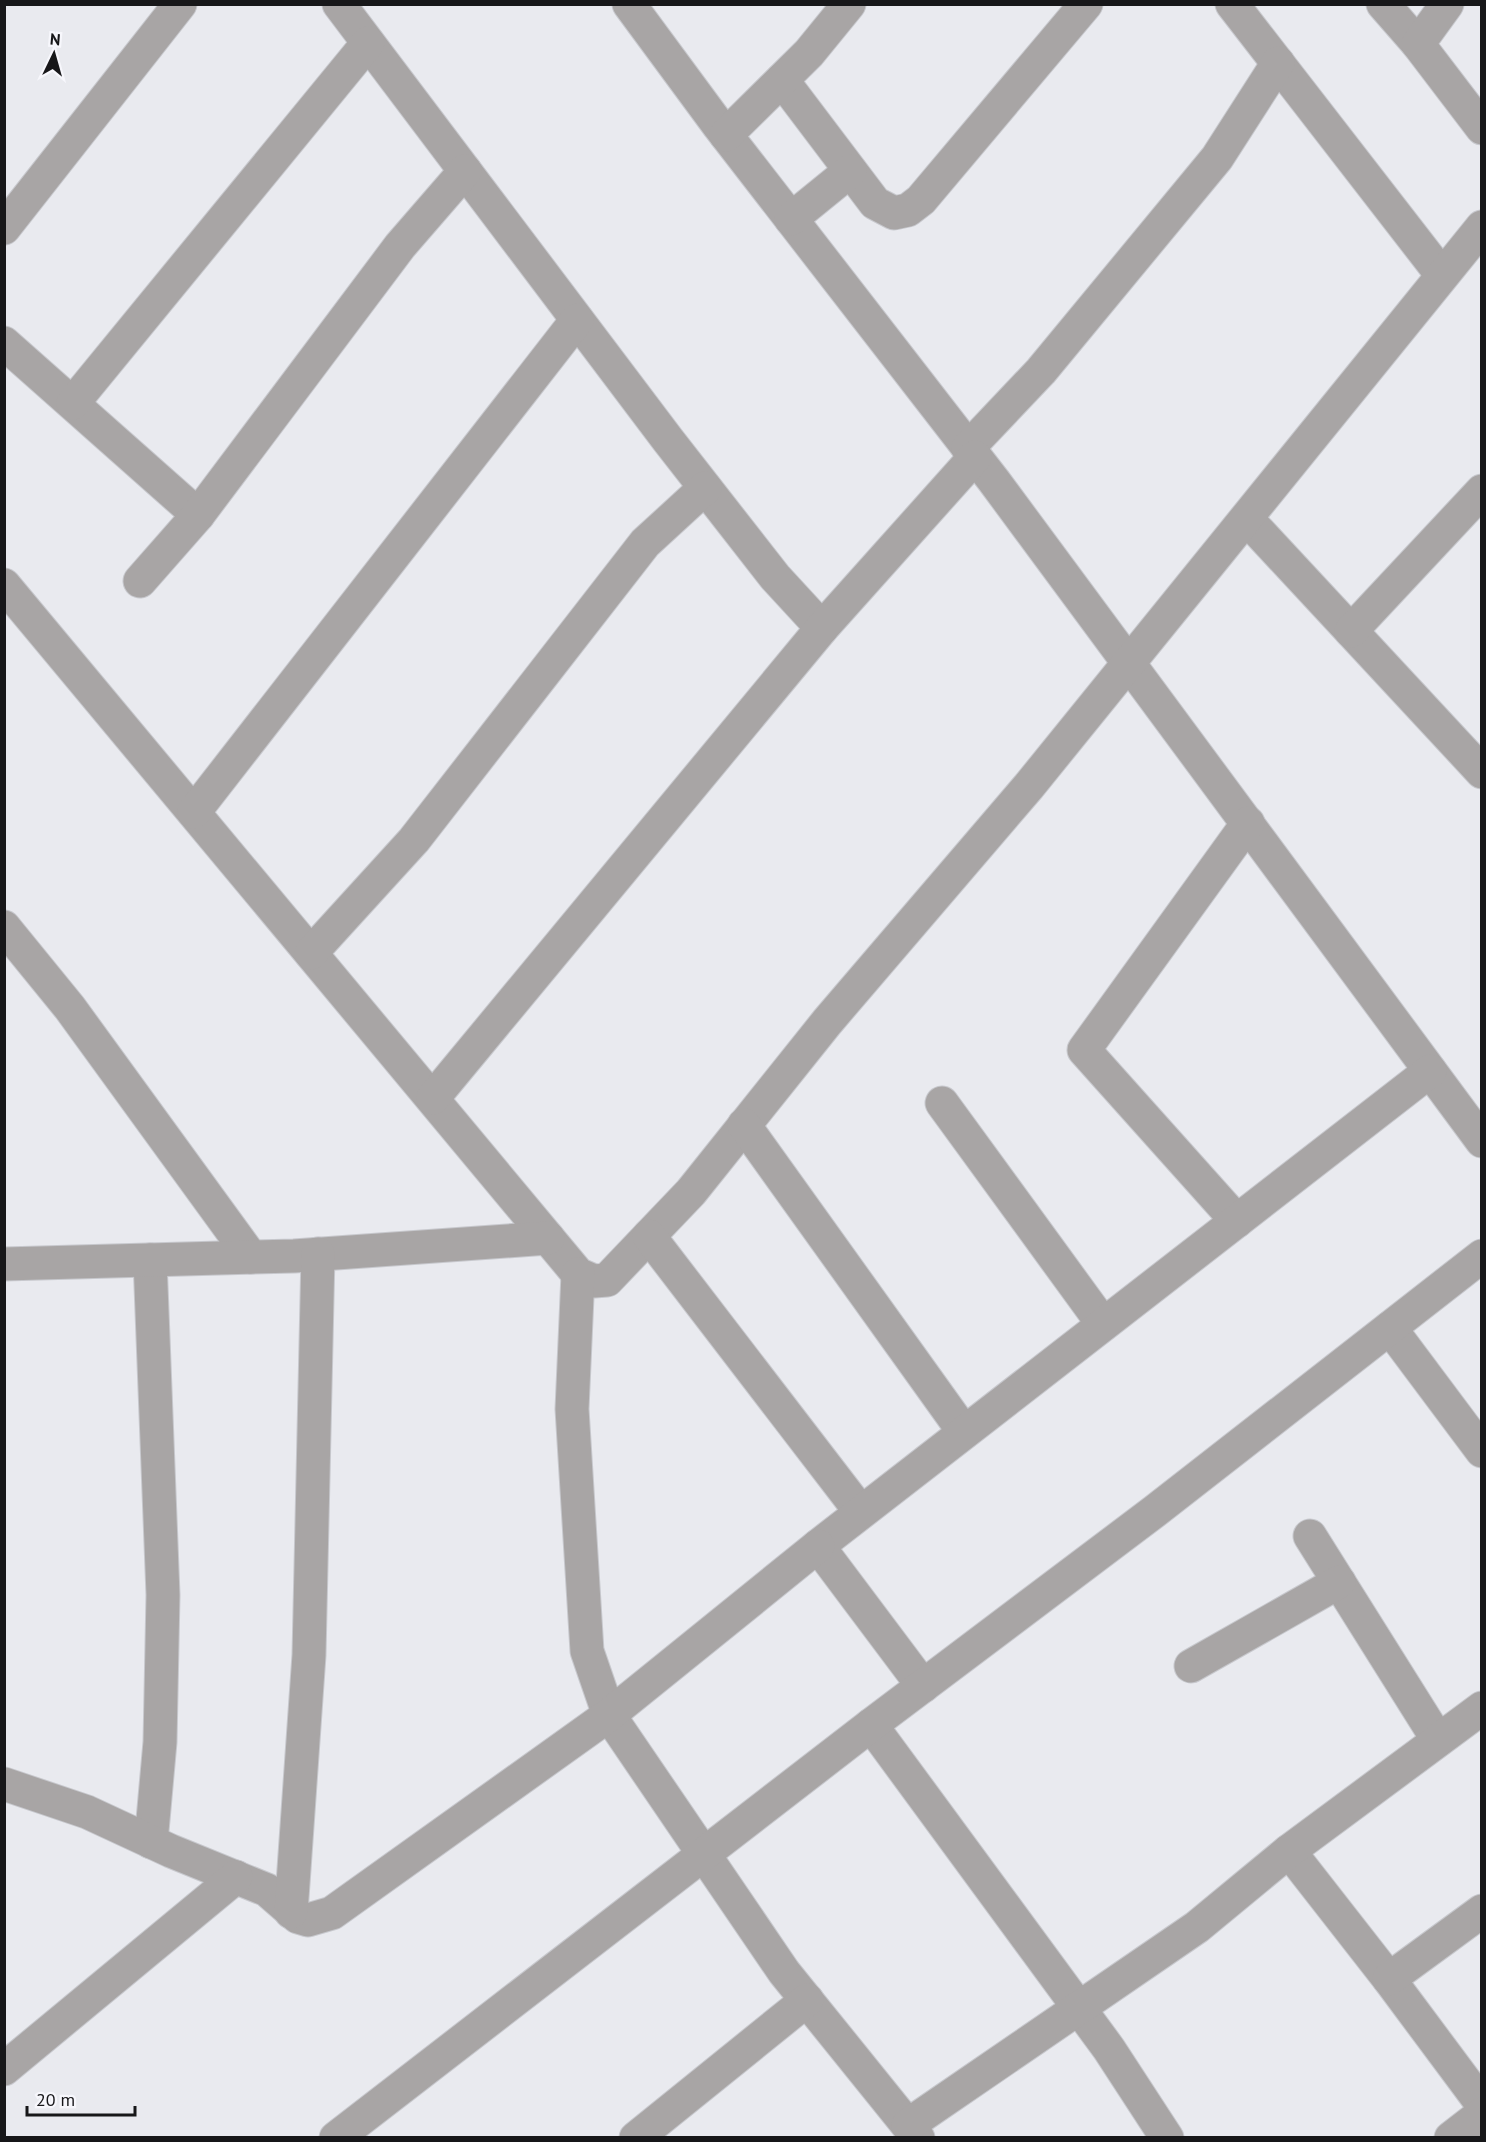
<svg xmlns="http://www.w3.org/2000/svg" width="1486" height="2142" font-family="'PT Sans',sans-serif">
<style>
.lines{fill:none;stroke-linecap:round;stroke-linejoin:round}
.minor-casing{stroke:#c7c8cd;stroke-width:35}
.minor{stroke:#a8a5a5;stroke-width:33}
</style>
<rect width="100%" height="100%" fill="#e9eaef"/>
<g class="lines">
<g class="minor-casing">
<g id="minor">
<path d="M339,4L668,440L775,577L822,628"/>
<path d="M629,4L719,126L994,481L1482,1141"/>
<path d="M1232,4L1442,275"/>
<path d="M1383,4L1418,44"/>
<path d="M1447,4L1418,44L1482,128"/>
<path d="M782,80L875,203L894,213L908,210L921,200L1086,4"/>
<path d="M726,135L809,53L849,4"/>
<path d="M791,219L850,171"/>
<path d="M4,228L180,4"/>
<path d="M4,343L198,515"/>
<path d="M73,403L368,43"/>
<path d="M968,448L1041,371L1217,158L1278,63"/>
<path d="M1247,519L1482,772"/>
<path d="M140,581L198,515L400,246L465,171"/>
<path d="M4,585L578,1274L594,1281L607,1280L691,1192L827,1022L1029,786L1482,227"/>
<path d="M1351,631L1482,491"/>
<path d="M194,812L577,320"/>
<path d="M4,927L70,1008L251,1257"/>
<path d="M311,953L414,840L645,543L705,488"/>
<path d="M433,1098L822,628L975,457"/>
<path d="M942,1103L1103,1324"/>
<path d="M744,1125L964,1432"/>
<path d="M1237,1221L1084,1050L1248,823"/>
<path d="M649,1236L860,1511"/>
<path d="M150,1260L163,1595L160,1742L151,1842"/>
<path d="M4,1264L294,1256L548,1238"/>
<path d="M578,1274L572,1409L587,1651L609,1715L784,1972L918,2138"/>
<path d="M1390,1328L1482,1451"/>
<path d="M1310,1536L1438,1740"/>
<path d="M1191,1666L1339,1582"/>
<path d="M923,1686L818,1546L1430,1071"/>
<path d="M871,1725L1109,2049L1167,2138"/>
<path d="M4,1784L87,1812L171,1851L267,1890L298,1917L308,1920L332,1913L609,1715L818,1546"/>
<path d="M1289,1851L1389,1979L1482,2104"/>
<path d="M291,1912L309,1655L318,1254"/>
<path d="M1389,1979L1482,1911"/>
<path d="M4,2069L236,1877"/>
<path d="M908,2125L1197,1927L1289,1851L1482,1708"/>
<path d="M336,2138L871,1725L1155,1511L1482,1256"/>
<path d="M636,2138L807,2000"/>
<path d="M1451,2138L1482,2114"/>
</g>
</g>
<use href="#minor" class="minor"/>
</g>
<rect width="1486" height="2142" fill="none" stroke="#171719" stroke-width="12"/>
<g transform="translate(54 54) rotate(5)" stroke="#f7f7fc" stroke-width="4.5" paint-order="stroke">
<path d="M0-4.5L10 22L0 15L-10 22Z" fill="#171719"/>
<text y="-9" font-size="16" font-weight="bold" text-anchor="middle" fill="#171719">N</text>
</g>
<path d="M27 2106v9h108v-9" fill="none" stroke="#171719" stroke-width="3"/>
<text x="36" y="2106" font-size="18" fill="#171719" stroke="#f7f7fc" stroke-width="4.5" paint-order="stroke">20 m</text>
</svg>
